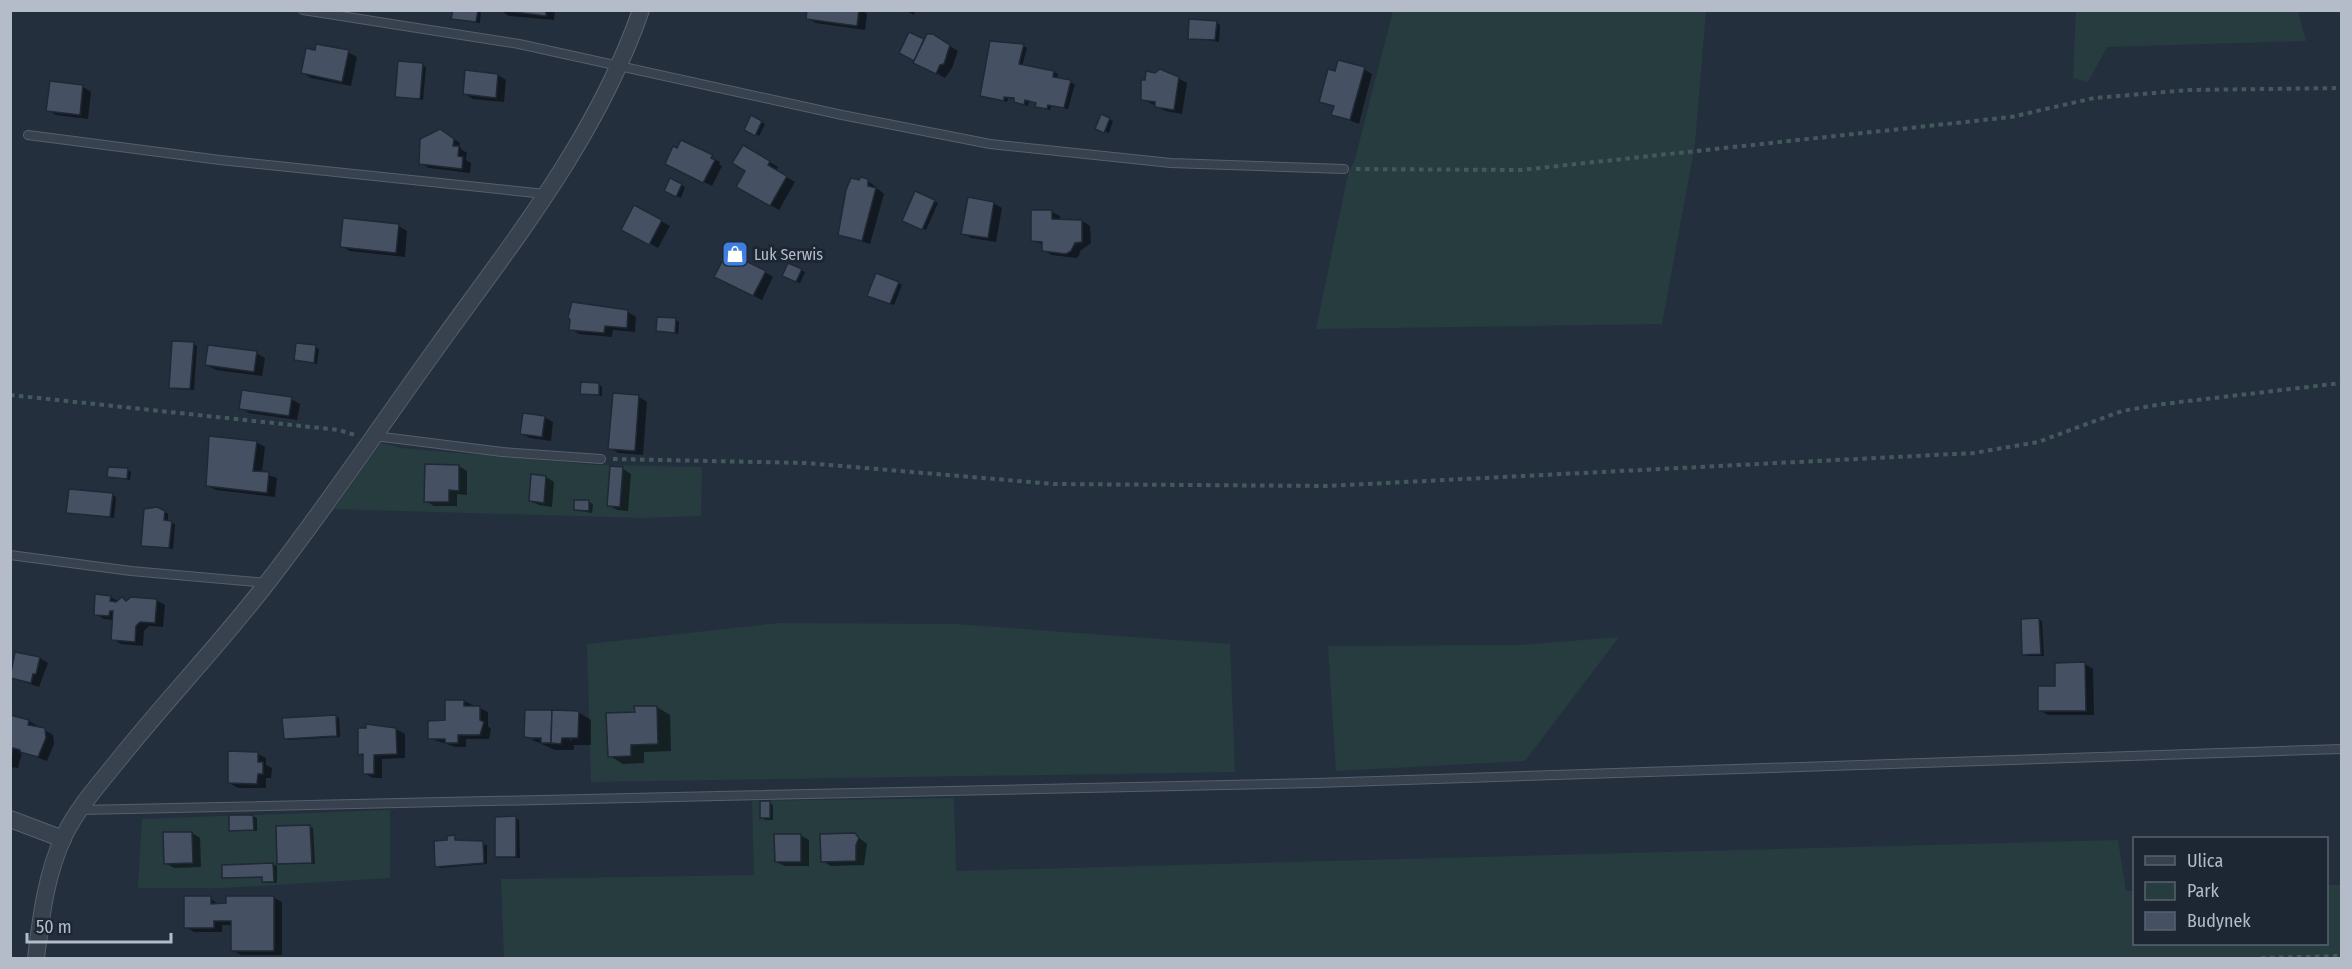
<svg xmlns="http://www.w3.org/2000/svg" width="2352" height="969" font-family="'Fira Sans Condensed',sans-serif">
<style>
.green{fill:#263c3f}
.shadow{fill:#0007}
.building{fill:#455162;stroke:#1f2835;stroke-width:1.5}
.lines{fill:none;stroke-linecap:round;stroke-linejoin:round}
.lane-casing{stroke:#565f6c;stroke-width:10}
.street-casing{stroke:#565f6c;stroke-width:18}
.path{stroke:#44595c;stroke-width:4;stroke-dasharray:4.5 4.5;stroke-linecap:butt}
.lane{stroke:#38414e;stroke-width:8}
.street{stroke:#38414e;stroke-width:16}
.labels{text-anchor:middle;dominant-baseline:central;stroke-width:6;stroke-linejoin:round;paint-order:stroke}
.poi-label{font-size:16px;fill:#b4bcc9;stroke:#1d2633;text-anchor:start}
</style>
<rect width="100%" height="100%" fill="#242f3e"/>
<g class="green">
<path d="M1393,11H1706L1695,144L1662,324L1316,329L1348,174L1355,159Z"/>
<path d="M2076,11H2298L2306,41L2107,47L2088,82L2073,78Z"/>
<path d="M381,443L401,448L597,465L702,467L701,516L642,518L334,509Z"/>
<path d="M779,623L955,624L1230,644L1235,772L591,782L587,644Z"/>
<path d="M1619,637L1525,761L1336,771L1328,646L1520,645Z"/>
<path d="M954,798L956,871L2118,840L2126,891H2134V944H2326L2327,885H2341L2342,958H504L501,879L754,875L752,801Z"/>
<path d="M390,810V878L223,888H138L142,819Z"/>
</g>
<g class="shadow">
<path d="M454,10H481L480,23L457,20L453,18Z"/>
<path d="M500,10H555L554,20L509,16Z"/>
<path d="M808,10H862L867,14L865,30L816,23L807,18Z"/>
<path d="M904,10H916L914,15Z"/>
<path d="M1216,22L1220,25L1219,42L1190,38Z"/>
<path d="M909,34L925,41H942L958,51L952,68L945,78L901,53Z"/>
<path d="M992,42L1024,46L1027,48L1022,66L1054,72L1058,74L1057,79L1075,84L1068,109L1051,106L1050,110L1040,108L1037,103L1029,101L1028,106L1019,104L1016,99L1008,98L1007,102L981,95Z"/>
<path d="M348,52L357,57L351,86L311,78L303,73Z"/>
<path d="M423,65L426,67L423,100L397,96Z"/>
<path d="M1364,69L1372,74L1359,124L1333,114L1335,107L1321,101L1336,73Z"/>
<path d="M1166,72L1187,83L1182,114L1165,111L1143,99L1147,73Z"/>
<path d="M498,75L506,80L504,102L473,99L465,94Z"/>
<path d="M51,83L83,87L91,92L88,119L56,115L48,110Z"/>
<path d="M1102,116L1113,121L1109,133L1098,129Z"/>
<path d="M751,117L765,124L759,136L745,129Z"/>
<path d="M440,131L459,142L461,149L467,153L466,160L471,163L470,173L429,168L420,163Z"/>
<path d="M682,142L720,162L719,164L722,166L712,186L676,168Z"/>
<path d="M743,147L778,167L775,171L795,182L779,210L738,186L747,170Z"/>
<path d="M670,180L685,187L681,198L669,193Z"/>
<path d="M867,180L884,194L870,244L840,234L859,182Z"/>
<path d="M915,193L938,203L926,230L907,222Z"/>
<path d="M993,203L1002,208L996,242L971,238L963,233Z"/>
<path d="M635,207L670,226L658,248L623,229Z"/>
<path d="M1052,212L1060,216V220L1082,221L1090,226L1091,243L1080,251L1079,256L1076,258L1052,255L1043,250L1044,245L1032,240Z"/>
<path d="M344,220L399,226L407,231L405,257L350,251L341,246Z"/>
<path d="M801,270L805,272L800,283L788,278Z"/>
<path d="M765,272L773,277L762,300L725,282Z"/>
<path d="M898,283L902,285L894,305L872,298Z"/>
<path d="M573,304L628,312L636,317L635,332L613,330L612,337L579,334L571,329L570,315Z"/>
<path d="M676,320L679,322L678,334L658,330Z"/>
<path d="M193,344L197,346L194,390L174,389L170,387Z"/>
<path d="M315,347L319,349L317,364L295,360Z"/>
<path d="M256,353L265,358L262,376L216,370L207,365Z"/>
<path d="M599,384L602,387V396L582,393Z"/>
<path d="M614,394L639,397L647,402L643,455L618,453L610,448Z"/>
<path d="M291,399L300,404L297,420L249,413L240,408Z"/>
<path d="M544,417L553,422L551,441L530,438L522,434Z"/>
<path d="M256,442L265,447L262,473L277,478L275,497L216,490L207,485Z"/>
<path d="M459,466L467,471V495L457,494V506H434L426,501Z"/>
<path d="M611,468L623,469L631,474L628,511L617,510L608,505Z"/>
<path d="M127,470L131,472L130,480L109,476Z"/>
<path d="M532,476L546,477L554,482L552,507L539,505L530,501Z"/>
<path d="M112,495L116,497L114,518L68,512Z"/>
<path d="M589,502L593,504L592,513L575,510Z"/>
<path d="M161,509L168,514V522L175,524L173,549L142,545Z"/>
<path d="M110,597L118,601L122,598L128,602L156,600L165,605L163,627L149,626L144,631L143,646L121,644L112,639L114,620L104,619L95,614Z"/>
<path d="M2038,619L2042,621L2044,656H2027L2024,654Z"/>
<path d="M40,658L48,663L39,687L11,677Z"/>
<path d="M2085,664L2093,669L2094,715H2048L2039,710L2057,688Z"/>
<path d="M464,701L488,712V726L491,729L489,739H466V747H455L429,738Z"/>
<path d="M657,707L670,715L671,751L644,752V763L623,764L610,756L636,714Z"/>
<path d="M578,712L591,720V745H574V750H555L526,737Z"/>
<path d="M335,716L339,718L340,737L289,740L285,738Z"/>
<path d="M10,717L29,721L53,735L54,744L47,761L22,752L18,768L10,767Z"/>
<path d="M396,729L405,734V758L382,759V778H373L364,773V757L359,754Z"/>
<path d="M258,754L266,758V765L272,768L271,778H266V788H238L229,783Z"/>
<path d="M769,802L773,805V820H765L762,817Z"/>
<path d="M253,816L257,818V831L231,830L230,817Z"/>
<path d="M515,818L519,820L520,858H500L497,856Z"/>
<path d="M309,826L313,828L315,864L279,863Z"/>
<path d="M192,833L200,838L201,867L174,868L165,863Z"/>
<path d="M800,835L809,840V866H785L776,862Z"/>
<path d="M855,835L867,844L864,865L831,866L822,861Z"/>
<path d="M454,837L458,842L487,845V864L441,868L437,866L449,842Z"/>
<path d="M273,864L277,866V883H267L263,878L224,877Z"/>
<path d="M273,897L282,902V955H241L232,950V925H222V932H194L185,927L210,898L219,905H227Z"/>
</g>
<g class="building">
<path d="M453,10H478L476,22L451,19Z"/>
<path d="M499,10H546V16Z"/>
<path d="M807,10H859L857,26L806,19Z"/>
<path d="M1189,19L1217,21L1215,40L1188,39Z"/>
<path d="M909,32L924,39L914,61L899,53Z"/>
<path d="M927,34H933L950,45L944,64L940,65L936,74L913,63Z"/>
<path d="M990,41L1024,44L1019,64L1054,71L1053,77L1071,80L1064,108L1048,105L1047,109L1035,107L1036,103L1025,100L1024,105L1014,102V98L1004,97V101L980,96Z"/>
<path d="M316,44L349,50L342,82L301,73L306,48L315,50Z"/>
<path d="M1338,60L1365,67L1350,120L1331,115L1334,106L1319,102L1328,69L1335,71Z"/>
<path d="M398,61L423,63L420,99L395,97Z"/>
<path d="M1160,69L1179,77L1174,110L1155,107V102L1141,100V80H1145L1146,71L1155,73Z"/>
<path d="M465,70L498,74L496,98L463,94Z"/>
<path d="M50,81L83,85L80,115L46,111Z"/>
<path d="M1101,114L1110,118L1104,133L1095,129Z"/>
<path d="M751,115L762,121L755,136L744,130Z"/>
<path d="M440,129L454,139L453,146H459L458,156L463,157L462,169L419,164L420,139Z"/>
<path d="M681,140L713,155L711,158L715,160L703,183L665,164L673,146L677,148Z"/>
<path d="M743,145L770,161L768,165L787,176L770,206L736,187L745,171L732,163Z"/>
<path d="M861,177L868,179V186L876,188L862,241L838,235L846,190L851,178L859,180Z"/>
<path d="M670,178L682,184L676,197L664,191Z"/>
<path d="M915,191L935,200L922,230L902,221Z"/>
<path d="M968,197L994,202L988,238L961,234Z"/>
<path d="M634,205L662,220L649,245L621,230Z"/>
<path d="M1031,210H1052V219L1082,220V242L1075,243L1071,251L1066,254L1042,251V242L1031,241Z"/>
<path d="M343,218L399,224L396,253L340,247Z"/>
<path d="M727,252L766,271L753,296L714,277Z"/>
<path d="M788,263L802,269L796,282L782,276Z"/>
<path d="M876,273L899,282L890,304L867,296Z"/>
<path d="M572,302L628,310L627,328L605,326L604,333L569,330L570,320L568,317Z"/>
<path d="M657,317L676,318L675,333L656,331Z"/>
<path d="M172,341L194,342L190,389L169,388Z"/>
<path d="M296,343L316,345L314,363L294,360Z"/>
<path d="M208,345L257,351L254,372L205,365Z"/>
<path d="M581,382L599,383V395L580,394Z"/>
<path d="M242,390L292,397L289,416L239,409Z"/>
<path d="M613,393L639,395L635,451L608,449Z"/>
<path d="M523,413L545,416L542,437L520,434Z"/>
<path d="M209,436L257,441L253,471L269,472L267,493L206,486Z"/>
<path d="M425,464L459,465V491L449,490V502H424Z"/>
<path d="M610,466L623,467L620,507L607,506Z"/>
<path d="M108,467L128,468L127,479L107,477Z"/>
<path d="M531,474L546,476L544,503L529,501Z"/>
<path d="M69,489L113,493L110,517L66,513Z"/>
<path d="M574,500H589V511L574,510Z"/>
<path d="M157,507L165,511L164,520L172,521L169,548L141,546L144,509Z"/>
<path d="M95,594L111,596L110,601L116,602L122,597L126,601L131,597L157,599L155,623L140,622L136,626L135,642L111,640L113,611H110L109,616L94,615Z"/>
<path d="M2039,618L2041,654L2022,655L2021,619Z"/>
<path d="M15,652L40,657L36,674H33L31,683L10,678Z"/>
<path d="M2085,662L2086,711H2038V686H2055V663Z"/>
<path d="M445,700H464V706H480V720L484,722L480,735H458V743H445V739H428V721L445,720Z"/>
<path d="M634,706H657L658,744L631,745V756L608,757L606,713L635,712Z"/>
<path d="M525,710H552L551,743H541V738H532L533,741L531,738L524,737Z"/>
<path d="M552,710L579,711L578,738H571V741L570,738H562L561,744L551,743Z"/>
<path d="M10,715L29,720L28,725L45,728L46,738L38,757L20,752V750L13,748L10,762Z"/>
<path d="M336,715L337,736L284,739L282,718Z"/>
<path d="M366,724L396,728L397,754L374,755V774H363V754L358,755V728H366Z"/>
<path d="M228,751L258,752V762H263V774H258L257,784L228,783Z"/>
<rect x="760" y="801" width="10" height="17"/>
<path d="M229,815H253L254,830L229,831Z"/>
<path d="M516,816V857H495V817Z"/>
<path d="M310,825L312,863L277,864L276,826Z"/>
<path d="M163,832H192L193,863L164,864Z"/>
<path d="M855,833L859,838L856,845V861L821,862L820,834Z"/>
<path d="M774,834H801V862H775Z"/>
<path d="M455,835V840L483,841L484,863L435,867L434,841L447,840V836Z"/>
<path d="M273,863L274,882H262V877L222,878V865Z"/>
<path d="M184,896H211V904L226,903V896H274V951H231V921H214V928H184Z"/>
</g>
<g class="lines">
<g class="lane-casing">
<g id="lane">
<path d="M303,10L519,44L842,115L990,144L1171,163L1344,169"/>
<path d="M28,135L220,160L545,194"/>
<path d="M375,436L502,452L601,459"/>
<path d="M10,555L131,571L267,583"/>
<path d="M81,810L1316,783L2342,749"/>
</g>
</g>
<g class="street-casing">
<g id="street">
<path d="M10,819L63,839"/>
<path d="M36,958C41,917 46,874 64,836C78,807 100,783 120,758C168,698 221,643 267,583C327,506 381,425 438,346C515,239 597,137 641,10"/>
</g>
</g>
<g class="path">
<path d="M1356,169L1521,170L2011,117L2094,98L2189,90L2342,88"/>
<path d="M10,395L339,430L355,435"/>
<path d="M613,459L806,463L1054,484L1327,486L1974,453L2038,442L2122,411L2163,404L2342,383"/>
<path d="M2261,958L2342,956"/>
</g>
<use href="#lane" class="lane"/>
<use href="#street" class="street"/>
</g>
<defs>
<g id="shop-square" transform="scale(1.35)"><rect x="-9" y="-9" width="18" height="18" rx="4" fill="#3f7fe0" stroke="#1d2633"/><path d="M-5-2.5h2.3a2.7 3.5 0 0 1 5.4 0H5L5.5 6h-11ZM-1.5-2.5h3a1.5 2.3 0 0 0-3 0Z" fill="#fff"/></g>
</defs>
<g fill-rule="evenodd">
<use href="#shop-square" x="735" y="254"/>
</g>
<g class="labels">
<g class="poi-label">
<text x="754" y="254">Luk Serwis</text>
</g>
</g>
<rect width="2352" height="969" fill="none" stroke="#b4bcc9" stroke-width="24"/>
<rect x="2133" y="837" width="195" height="108" fill="#1d2633" stroke="#59626f" stroke-width="1.5"/>
<rect x="2145" y="856" width="30" height="9" fill="#38414e" stroke="#59626f" stroke-width="1.5"/>
<text x="2187" y="867" font-size="18" fill="#b4bcc9">Ulica</text>
<rect x="2145" y="882" width="30" height="18" fill="#263c3f" stroke="#59626f" stroke-width="1.5"/>
<text x="2187" y="897" font-size="18" fill="#b4bcc9">Park</text>
<rect x="2145" y="912" width="30" height="18" fill="#455162" stroke="#59626f" stroke-width="1.5"/>
<text x="2187" y="927" font-size="18" fill="#b4bcc9">Budynek</text>
<path d="M27 933v9h144v-9" fill="none" stroke="#b4bcc9" stroke-width="3"/>
<text x="36" y="933" font-size="18" fill="#b4bcc9" stroke="#1d2633" stroke-width="4.5" paint-order="stroke">50 m</text>
</svg>
